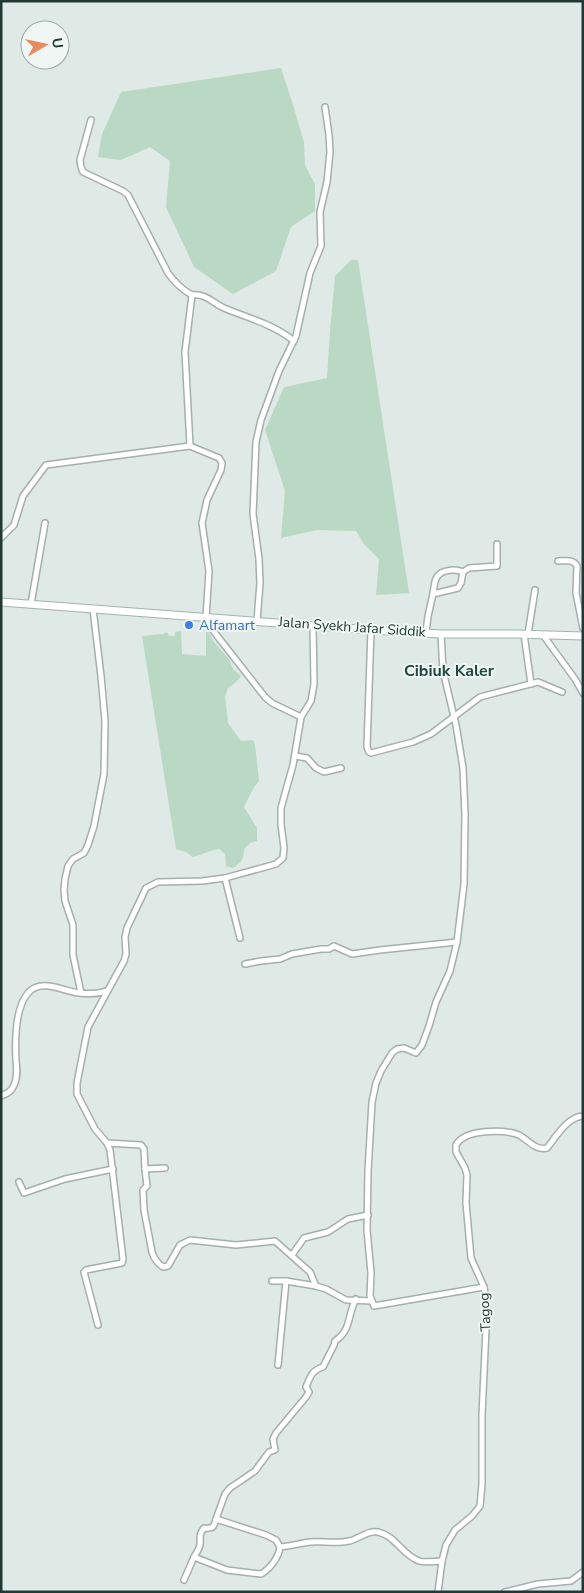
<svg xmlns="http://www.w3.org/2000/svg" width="584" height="1593" font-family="'Nunito Sans',sans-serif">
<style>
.green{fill:#bad9c5}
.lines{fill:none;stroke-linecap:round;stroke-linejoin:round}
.street-casing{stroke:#a3b0ad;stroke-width:8}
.secondary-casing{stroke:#a0b4ae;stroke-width:9}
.street{stroke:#fff;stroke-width:5}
.secondary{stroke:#fff;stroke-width:7}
.shop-dot{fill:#3f7fe0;stroke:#eff6f3;stroke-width:2}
.labels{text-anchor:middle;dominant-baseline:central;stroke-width:4;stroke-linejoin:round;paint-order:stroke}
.shop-label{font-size:14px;fill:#366cbe;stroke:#eff6f3;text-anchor:start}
.street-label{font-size:14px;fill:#223833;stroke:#eff6f3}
.quarter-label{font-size:16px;font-weight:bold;fill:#204841;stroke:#eff6f3}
</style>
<rect width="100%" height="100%" fill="#dfe9e6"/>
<g class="green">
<path d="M281,68L294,108L304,142L305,165L315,184V211L291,227L276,271L233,294L194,267L166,207L170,161L150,147L121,160L98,157L102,134L121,92Z"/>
<path d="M351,260H358L409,593L376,595L379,559L364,544L356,531L317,530L281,538L285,491L265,430L284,387L327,378L330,331L335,276Z"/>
<path d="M206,629L215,643L229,659L233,669L241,676L235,683L228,688L225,697L228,723L241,741L253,740L255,745L259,781L254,787L244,807L257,828V841L250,843L244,849C244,859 241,863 233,868L226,866L225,854L219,849C210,850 202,855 193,857L186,852L176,849L142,636L163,634L167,632L169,636H175V632L181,631L182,654L206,656Z"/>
</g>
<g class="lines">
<g class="street-casing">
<g id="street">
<path d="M91,120L80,160L81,167L83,172L123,191L128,195L168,273C175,283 181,289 192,295"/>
<path d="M294,341C273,324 248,318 224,308C213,303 205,293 192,295L185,352L190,446L219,458L222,463L221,470L207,500L202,523L209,571L206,617L211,628L265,697L272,703L301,717"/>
<path d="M1,538L14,525L23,496L46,465L190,446"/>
<path d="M558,561C566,561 573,559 577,566L576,593L583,628"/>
<path d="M433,593C434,589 434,581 437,577C442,569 456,569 463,572"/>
<path d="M31,604L45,523"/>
<path d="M257,621L260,583L259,559L253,514L256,442L261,420L279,371L296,336L310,273L321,246L320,212L327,182L330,152L329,135L325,107"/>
<path d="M371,630L367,747L369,752L371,753L413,742L431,734L480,697L538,682L562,692"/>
<path d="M426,632L428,616L433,594L458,588L461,583L463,572L469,568L497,566V544"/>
<path d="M524,634L531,684"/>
<path d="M528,634L535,590"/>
<path d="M543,635L575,679L583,693"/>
<path d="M295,756L307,758L316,768L324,772L341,768"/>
<path d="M225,878L240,938"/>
<path d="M245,964L261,961L280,959L292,954L321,949H329L334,946L352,954L380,950L457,942"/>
<path d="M81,993L73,955V925L65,901L64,890L65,879L68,866L73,859L84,853L88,845L94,826L104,774L105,721L101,676L93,609"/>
<path d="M1,1096C6,1094 11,1092 13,1087C18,1079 17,1069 16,1061C15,1041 15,1008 28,993C41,978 63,991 79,993C88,994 98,994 106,991"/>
<path d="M107,1143L141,1145L144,1149L145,1169L165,1168"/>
<path d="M145,1169L147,1186L143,1190L144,1210L152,1252C154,1259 157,1263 163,1267L168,1266L180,1245L190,1240L236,1245L275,1241L310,1272L316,1286"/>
<path d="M19,1182L24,1193L65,1179L113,1169"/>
<path d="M292,1255L304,1238L328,1232L348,1219L368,1215"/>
<path d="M272,1281H286L316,1286L326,1289L346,1300L372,1301L374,1306L484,1287"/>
<path d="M372,1301L370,1296L371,1273L367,1230L368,1171L372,1102L376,1083L381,1071L392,1053L397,1049L404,1048L416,1053L422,1045L429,1026L436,1002L450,971L457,942L464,884L465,815L463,768L456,725L443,671L441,634"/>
<path d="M98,1325L84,1272L86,1270L122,1263L123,1259L110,1150L107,1143L95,1129L77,1094V1083L88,1027L124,961L126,954L125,937L127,928L146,888L158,882L202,881L225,878L276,864L283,858L284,848L281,824V808L293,765L301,717L311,701L314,684L313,625"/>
<path d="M278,1365L286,1281"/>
<path d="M280,1547L276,1540L266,1535L216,1519L225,1494L230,1488L255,1471L269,1452L275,1450L273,1439L276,1433L306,1397L309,1392L306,1387C310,1377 312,1370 323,1367L334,1345L335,1341C352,1330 347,1315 356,1299"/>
<path d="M194,1557C196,1554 199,1549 200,1545C201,1537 198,1536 204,1528C213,1529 214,1527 216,1519"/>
<path d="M184,1580L194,1557L227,1570L261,1574C270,1569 279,1557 280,1547C291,1546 301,1543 311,1542C323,1541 337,1544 349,1541C359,1539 368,1530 378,1532C396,1536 402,1555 419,1561C425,1563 435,1561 442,1561"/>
<path d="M438,1592L442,1561L446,1545L455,1530L472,1516L480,1506L482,1484V1415L487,1307L484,1287L471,1258L466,1203L467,1175L465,1168L456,1152V1145C465,1129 503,1129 519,1135C528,1140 536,1151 547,1148C556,1137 567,1117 583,1116"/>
<path d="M505,1592L538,1584L571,1581L583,1572"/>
</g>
</g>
<g class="secondary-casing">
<path id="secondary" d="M1,602L371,630L441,634H517L583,636"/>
</g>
<use href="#street" class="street"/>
<use href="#secondary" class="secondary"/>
</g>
<circle class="shop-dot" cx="189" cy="625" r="5"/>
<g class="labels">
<g class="shop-label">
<text x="199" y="625">Alfamart</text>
</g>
<g class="street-label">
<text transform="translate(352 627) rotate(4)">Jalan Syekh Jafar Siddik</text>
<text transform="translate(485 1312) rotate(-93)">Tagog</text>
</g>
<g class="quarter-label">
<text x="449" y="671">Cibiuk Kaler</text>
</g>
</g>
<rect width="584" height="1593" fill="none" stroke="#223833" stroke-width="5"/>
<g transform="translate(45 45) rotate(81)"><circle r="24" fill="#eff6f3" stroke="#9daaa6"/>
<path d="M0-4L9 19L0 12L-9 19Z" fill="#e58c62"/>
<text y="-8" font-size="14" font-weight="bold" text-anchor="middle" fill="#223833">U</text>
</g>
</svg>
